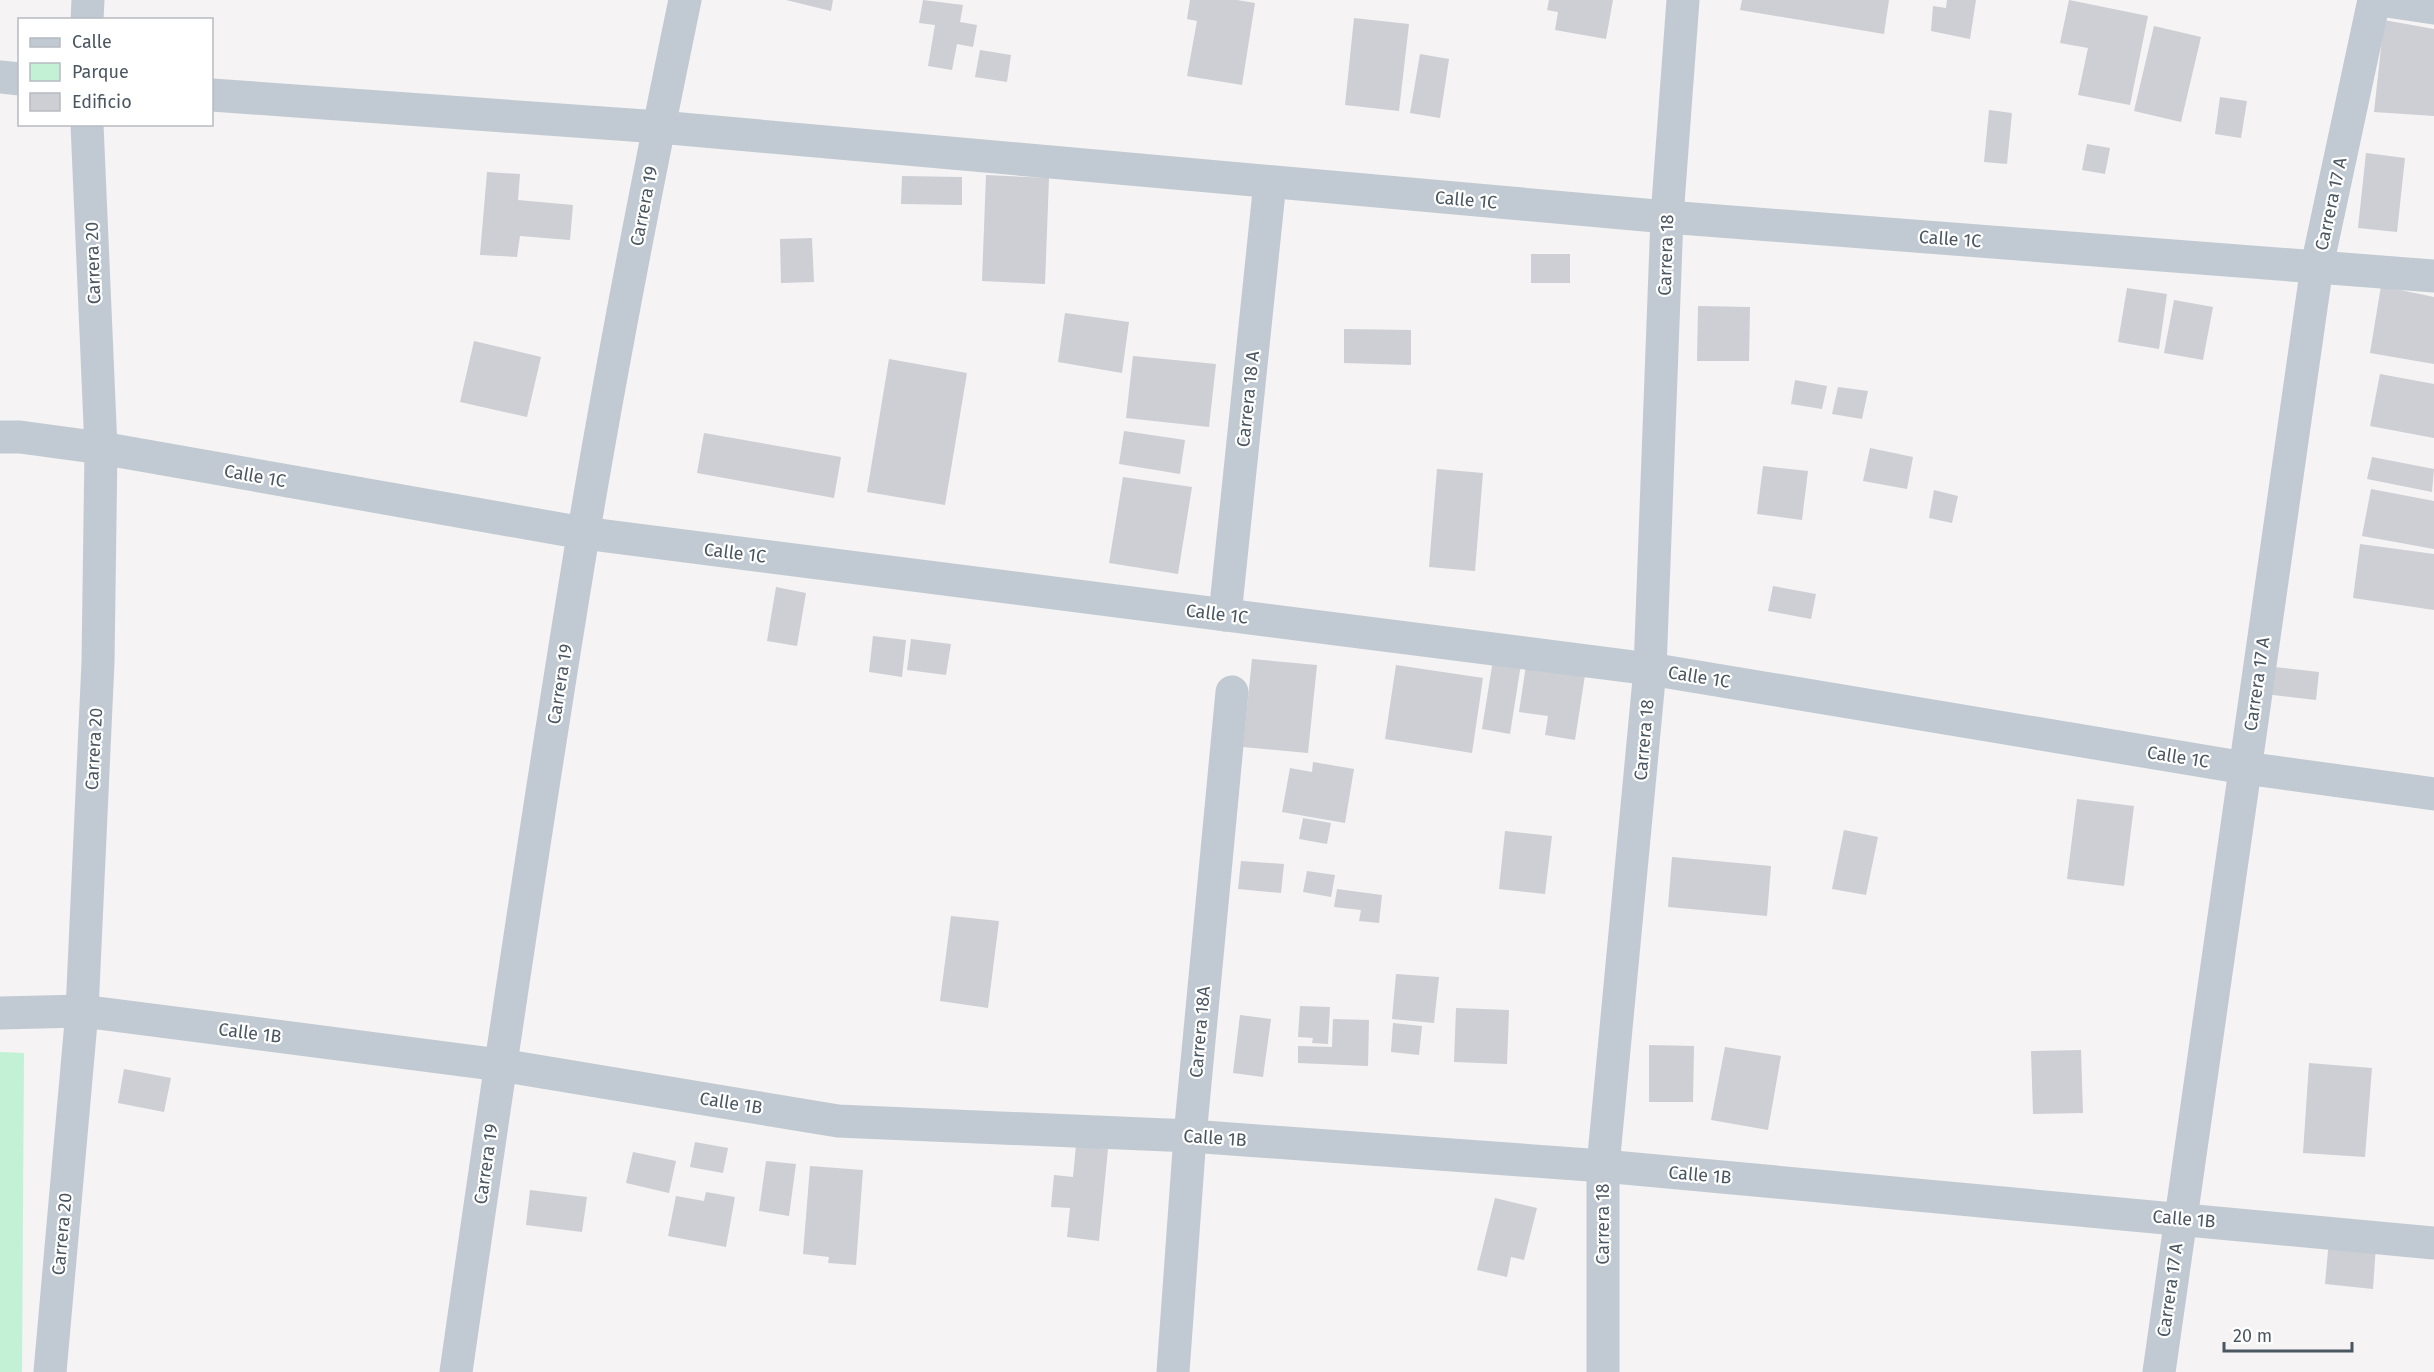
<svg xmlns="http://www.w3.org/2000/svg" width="2434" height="1372" font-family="'Fira Sans',sans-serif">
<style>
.green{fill:#c3f1d5}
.building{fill:#cdcfd5}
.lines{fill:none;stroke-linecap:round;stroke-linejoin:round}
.minor{stroke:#c1cad2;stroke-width:33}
.labels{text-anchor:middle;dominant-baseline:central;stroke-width:4.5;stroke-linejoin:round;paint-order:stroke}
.street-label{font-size:18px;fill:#4a5661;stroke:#fff}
</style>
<rect width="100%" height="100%" fill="#f5f3f3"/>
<path class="green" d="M0,1052L24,1053L22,1372H0Z"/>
<g class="building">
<path d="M786,0H833L831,11Z"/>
<path d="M923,0L963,5L960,22L977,25L973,47L957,44L952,70L928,66L935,25L919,23Z"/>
<path d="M1190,0H1237L1255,3L1242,85L1187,76L1197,21L1187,19Z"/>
<path d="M1549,0H1613L1606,39L1555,30L1558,12L1547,10Z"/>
<path d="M1742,0H1889L1884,34L1740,10Z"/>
<path d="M1947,0H1976L1970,39L1931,31L1933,6L1946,8Z"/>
<path d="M2069,0L2148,16L2130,105L2078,95L2088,48L2060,43Z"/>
<path d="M1354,18L1409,24L1399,111L1345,105Z"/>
<path d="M2384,20L2434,29V116L2374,112Z"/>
<path d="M2154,26L2201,37L2181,122L2134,111Z"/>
<path d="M980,50L1011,55L1007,82L975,77Z"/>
<path d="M1420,54L1449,59L1440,118L1410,113Z"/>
<path d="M2220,97L2247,101L2241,138L2215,134Z"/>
<path d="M1989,110L2012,113L2007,164L1984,162Z"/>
<path d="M2087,144L2110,148L2105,174L2082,170Z"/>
<path d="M2366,153L2405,158L2397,232L2358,228Z"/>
<path d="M487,172L520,174L518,200L573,205L570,240L520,236L517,257L480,255Z"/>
<path d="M986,175L1049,178L1045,284L982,281Z"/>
<path d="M902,176L962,177V205L901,204Z"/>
<path d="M812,238L814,282L781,283L780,239Z"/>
<rect x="1531" y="254" width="39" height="29"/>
<path d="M2381,286L2434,297V364L2370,353Z"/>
<path d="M2127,288L2167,294L2159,349L2118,342Z"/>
<path d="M2174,300L2213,307L2203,360L2164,353Z"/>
<path d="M1698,306L1750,307L1749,361H1697Z"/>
<path d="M1065,313L1129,322L1122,373L1058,362Z"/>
<path d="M1344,329L1411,330V365L1344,363Z"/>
<path d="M474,341L541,357L527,417L460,402Z"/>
<path d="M1133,356L1216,364L1209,427L1126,418Z"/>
<path d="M889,359L967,373L945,505L867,492Z"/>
<path d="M2380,374L2434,384V438L2370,426Z"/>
<path d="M1795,380L1827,386L1822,409L1791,404Z"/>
<path d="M1838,387L1868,391L1862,419L1832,414Z"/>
<path d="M1124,431L1185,440L1180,474L1119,464Z"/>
<path d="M704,433L841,457L834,498L697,473Z"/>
<path d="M1870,448L1913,457L1907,489L1863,481Z"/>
<path d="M2372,457L2434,469L2432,492L2367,479Z"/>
<path d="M1763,466L1808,471L1802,520L1757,514Z"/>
<path d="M1437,469L1483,473L1475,571L1429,567Z"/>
<path d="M1123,477L1192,487L1178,574L1109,563Z"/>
<path d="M2371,489L2434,501V549L2362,536Z"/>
<path d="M1934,490L1958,496L1952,523L1929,518Z"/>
<path d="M2360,544L2434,554V610L2353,598Z"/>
<path d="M1773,586L1816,594L1811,619L1768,611Z"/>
<path d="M776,587L806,593L797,646L767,641Z"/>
<path d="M873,636L906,640L902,677L869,672Z"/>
<path d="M911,639L951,644L946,675L907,670Z"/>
<path d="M1252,659L1317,665L1308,753L1243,747Z"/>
<path d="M1493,660L1521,664L1510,734L1482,729Z"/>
<path d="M1396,665L1483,678L1472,753L1385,739Z"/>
<path d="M1526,665L1585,675L1575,740L1545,735L1548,716L1519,712Z"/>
<path d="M2267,666L2319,672L2316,700L2264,694Z"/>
<path d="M1313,762L1354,769L1345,823L1282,812L1290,768L1312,772Z"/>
<path d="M2077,799L2134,806L2124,886L2067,879Z"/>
<path d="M1303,818L1331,823L1327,844L1299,839Z"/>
<path d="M1844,830L1878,837L1866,895L1832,889Z"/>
<path d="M1505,831L1552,836L1545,894L1499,889Z"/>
<path d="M1672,857L1771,866L1767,916L1668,907Z"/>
<path d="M1241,861L1284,864L1281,893L1238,889Z"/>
<path d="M1307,871L1335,875L1331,897L1303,892Z"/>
<path d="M1337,889L1382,895L1379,923L1359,921L1361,910L1334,907Z"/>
<path d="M951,916L999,921L988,1008L940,1001Z"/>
<path d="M1396,974L1439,977L1434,1023L1392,1019Z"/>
<path d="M1300,1006L1330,1007L1328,1044L1312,1043L1313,1038L1298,1037Z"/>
<path d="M1456,1008L1509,1010L1507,1064L1454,1062Z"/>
<path d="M1240,1015L1271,1019L1263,1077L1233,1073Z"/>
<path d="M1333,1019L1369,1020L1368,1066L1298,1063V1046L1332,1047Z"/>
<path d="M1393,1023L1422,1026L1419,1055L1391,1052Z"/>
<path d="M1649,1045L1694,1046L1693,1102H1649Z"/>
<path d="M1725,1047L1781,1056L1768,1130L1711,1120Z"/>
<path d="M2081,1050L2083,1113L2033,1114L2031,1051Z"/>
<path d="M2309,1063L2372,1068L2365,1157L2303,1153Z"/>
<path d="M124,1069L171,1078L164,1112L118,1103Z"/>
<path d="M695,1142L728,1148L723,1173L690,1167Z"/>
<path d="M1076,1145L1108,1149L1099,1241L1067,1237L1070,1208L1051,1207L1054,1175L1073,1177Z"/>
<path d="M633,1152L676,1161L669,1193L626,1183Z"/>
<path d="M766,1161L796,1164L789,1216L759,1211Z"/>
<path d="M810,1166L863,1170L856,1265L828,1263L829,1257L803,1254Z"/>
<path d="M530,1190L587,1197L582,1232L526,1225Z"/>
<path d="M706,1192L735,1197L726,1247L668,1236L676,1196L704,1201Z"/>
<path d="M1495,1198L1537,1208L1524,1260L1511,1257L1507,1277L1477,1270Z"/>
<path d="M2329,1240L2376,1245L2373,1289L2325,1284Z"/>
</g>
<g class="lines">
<g class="minor">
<path d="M2380,0L2434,8"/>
<path d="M87,20L88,0"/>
<path d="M0,77L20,79"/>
<path d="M212,95L659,127L1667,217L2434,276"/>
<path d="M0,437H20L101,448L583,533L1650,669L2245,768L2434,794"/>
<path d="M1225,615L1270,182"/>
<path d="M0,1013L82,1011L500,1065L838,1121L1190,1136L1603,1166L2434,1243"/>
<path d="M50,1372L82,1011L98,662L101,448L87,124"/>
<path d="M456,1372C496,1093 537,814 583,536C613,357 648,178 685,0"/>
<path d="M1173,1372L1190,1136L1232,692"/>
<path d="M1603,1372V1166L1650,669L1667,217L1683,0"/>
<path d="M2159,1372L2317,266L2374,0"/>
</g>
</g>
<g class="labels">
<g class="street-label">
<text transform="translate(1466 200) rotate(5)">Calle 1C</text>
<text transform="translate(2331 204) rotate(-78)">Carrera 17 A</text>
<text transform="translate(644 206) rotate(-79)">Carrera 19</text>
<text transform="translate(1950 239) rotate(4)">Calle 1C</text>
<text transform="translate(1666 255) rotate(-88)">Carrera 18</text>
<text transform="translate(93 263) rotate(-92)">Carrera 20</text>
<text transform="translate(1248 399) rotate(-84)">Carrera 18 A</text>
<text transform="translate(255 476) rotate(10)">Calle 1C</text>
<text transform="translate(735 553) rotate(7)">Calle 1C</text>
<text transform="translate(1217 614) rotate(7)">Calle 1C</text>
<text transform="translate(1699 677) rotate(9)">Calle 1C</text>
<text transform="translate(560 684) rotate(-81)">Carrera 19</text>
<text transform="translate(2257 684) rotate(-82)">Carrera 17 A</text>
<text transform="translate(1644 740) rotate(-85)">Carrera 18</text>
<text transform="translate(94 749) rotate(-87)">Carrera 20</text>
<text transform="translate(2178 757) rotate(9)">Calle 1C</text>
<text transform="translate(1200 1032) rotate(-85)">Carrera 18A</text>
<text transform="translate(250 1033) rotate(7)">Calle 1B</text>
<text transform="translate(731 1103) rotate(9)">Calle 1B</text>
<text transform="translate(1215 1138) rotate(4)">Calle 1B</text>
<text transform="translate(486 1164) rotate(-82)">Carrera 19</text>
<text transform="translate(1700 1175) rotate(5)">Calle 1B</text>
<text transform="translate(2184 1219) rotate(5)">Calle 1B</text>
<text transform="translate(1603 1224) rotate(-90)">Carrera 18</text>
<text transform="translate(62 1234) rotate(-85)">Carrera 20</text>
<text transform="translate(2170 1290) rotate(-82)">Carrera 17 A</text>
</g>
</g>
<rect x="18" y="18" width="195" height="108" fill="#ffffff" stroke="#b7bbc0" stroke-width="1.5"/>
<rect x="30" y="38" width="30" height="9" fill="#c1cad2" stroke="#b7bbc0" stroke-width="1.5"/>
<text x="72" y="48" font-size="18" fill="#4a5661">Calle</text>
<rect x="30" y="63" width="30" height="18" fill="#c3f1d5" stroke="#b7bbc0" stroke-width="1.5"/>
<text x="72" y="78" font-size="18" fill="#4a5661">Parque</text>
<rect x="30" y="93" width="30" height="18" fill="#cdcfd5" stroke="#b7bbc0" stroke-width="1.5"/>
<text x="72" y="108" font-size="18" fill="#4a5661">Edificio</text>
<path d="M2224 1342v9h128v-9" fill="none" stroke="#4a5661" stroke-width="3"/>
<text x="2233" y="1342" font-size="18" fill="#4a5661" stroke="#ffffff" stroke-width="4.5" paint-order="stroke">20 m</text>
</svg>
